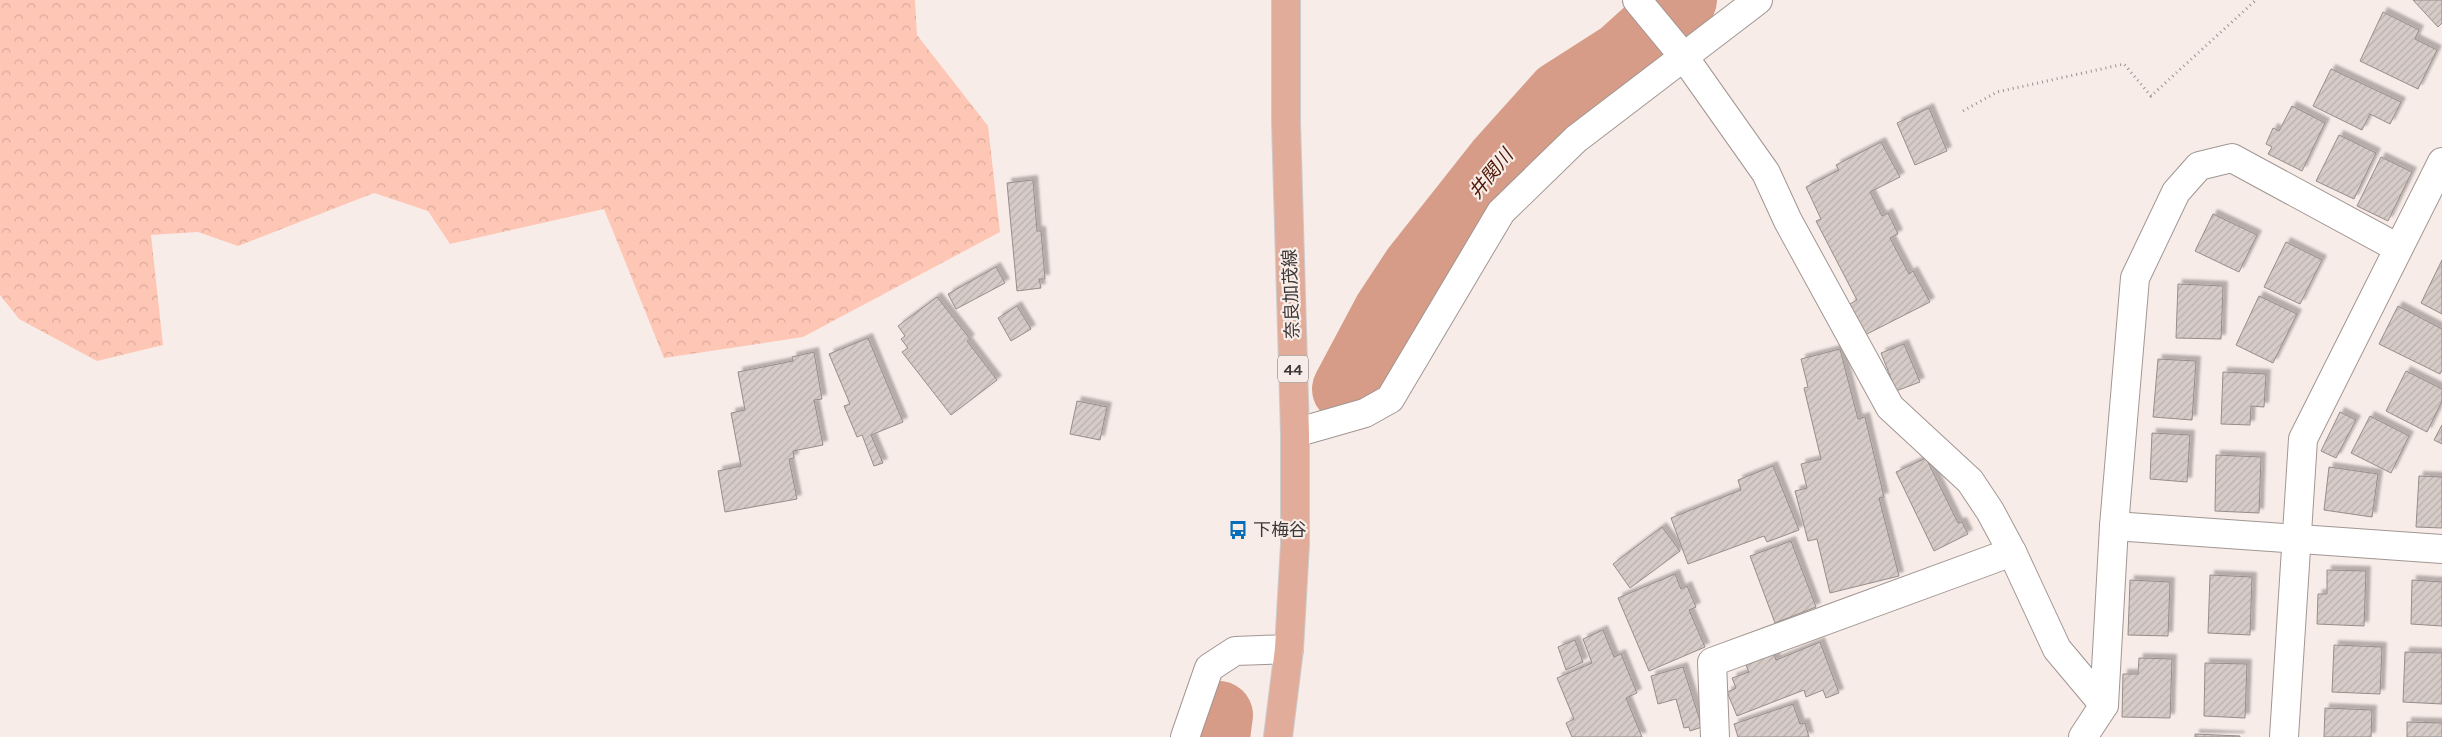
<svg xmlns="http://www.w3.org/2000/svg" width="2442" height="737" font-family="Karla,'Noto Sans JP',sans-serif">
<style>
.forest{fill:url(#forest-crowns)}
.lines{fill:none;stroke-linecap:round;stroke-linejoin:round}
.river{stroke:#d69c88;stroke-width:68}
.building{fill:url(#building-hatch);stroke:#978d89;filter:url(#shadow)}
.minor-casing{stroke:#a19692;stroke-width:30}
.major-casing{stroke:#cccbcb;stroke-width:30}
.path{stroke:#9a928f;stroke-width:3;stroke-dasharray:1 4;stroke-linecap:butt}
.minor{stroke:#fff;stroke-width:28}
.major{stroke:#e2ac9a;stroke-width:28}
.labels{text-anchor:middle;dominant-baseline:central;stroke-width:4.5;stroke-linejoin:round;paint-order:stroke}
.shield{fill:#f8ece8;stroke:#746e6b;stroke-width:1}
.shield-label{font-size:16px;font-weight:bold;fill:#3c3836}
.street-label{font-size:18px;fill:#3c3836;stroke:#f8ece8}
.poi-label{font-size:18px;fill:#3c3836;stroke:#f8ece8;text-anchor:start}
.water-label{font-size:19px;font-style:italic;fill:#4f1a07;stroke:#f8ece8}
</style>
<defs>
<pattern id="forest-crowns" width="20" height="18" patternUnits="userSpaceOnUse" patternTransform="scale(1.25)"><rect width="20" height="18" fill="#fec6b4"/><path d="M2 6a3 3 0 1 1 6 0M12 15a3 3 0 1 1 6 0" fill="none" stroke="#dbab9b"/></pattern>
<pattern id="building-hatch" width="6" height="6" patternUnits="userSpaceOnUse" patternTransform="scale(1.25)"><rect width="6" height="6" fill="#d6cbc7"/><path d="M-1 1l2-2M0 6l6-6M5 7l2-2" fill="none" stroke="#b9afac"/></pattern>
<filter id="shadow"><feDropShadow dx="4.5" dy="-4.5" stdDeviation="1" flood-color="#0004"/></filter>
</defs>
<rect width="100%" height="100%" fill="#f8ece8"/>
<path class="forest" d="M0,0H915L917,35L988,126L1000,232L803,337L664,358L604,209L450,244L428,211L374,193L238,246L198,232L151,235L163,345L97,361L19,319L0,295Z"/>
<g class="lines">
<g class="river">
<path d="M1346,389L1387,312L1416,268L1499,163L1560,95L1621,56L1683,0"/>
<path d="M1216,737L1219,715"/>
</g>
</g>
<g class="building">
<path d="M2413,0H2442V23L2438,27Z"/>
<path d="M2383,12L2419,30L2415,39L2437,50L2418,89L2360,61Z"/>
<path d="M2331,69L2401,102L2390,124L2370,114L2362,130L2313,106Z"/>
<path d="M2292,106L2325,123L2302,171L2268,154L2272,147L2266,144L2273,128L2279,131Z"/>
<path d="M1929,108L1947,151L1915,165L1897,123Z"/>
<path d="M2339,135L2376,153L2354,199L2316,181Z"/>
<path d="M1881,142L1900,177L1870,192L1882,216L1888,213L1898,234L1890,238L1909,274L1913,271L1930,302L1865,335L1850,304L1857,300L1816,221L1821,219L1806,187L1839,170L1836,165Z"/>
<path d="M2381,157L2412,172L2388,221L2357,206Z"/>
<path d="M1033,180L1037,231H1041L1045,279H1039L1041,288L1017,291L1007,183Z"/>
<path d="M2213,214L2257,235L2239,272L2195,251Z"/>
<path d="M2286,242L2322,260L2300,304L2264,287Z"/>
<path d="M2442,260V314L2421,303Z"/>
<path d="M996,267L1005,283L956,309L948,294Z"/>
<path d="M2178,284L2223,286L2221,339L2176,338Z"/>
<path d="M2259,296L2297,314L2273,363L2236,345Z"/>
<path d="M937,297L970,339L967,341L997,380L951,415L902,352L908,348L901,339L905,336L898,326Z"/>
<path d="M1017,306L1031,329L1011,341L998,318Z"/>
<path d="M2398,306L2442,329V370L2440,374L2379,344Z"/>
<path d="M868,338L903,422L871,435L883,463L874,466L862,435L857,437L844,406L850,404L829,354Z"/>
<path d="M1904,344L1920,382L1896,391L1881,353Z"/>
<path d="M1840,349L1858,419L1865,417L1884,497L1879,498L1899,576L1830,593L1817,539L1808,541L1795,491L1807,488L1801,464L1821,459L1804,388L1808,387L1801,359Z"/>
<path d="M814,352L822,399L814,400L823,445L793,451L794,458L789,459L797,499L725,512L718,471L741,466L731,413L745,410L738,372L793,361L792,357Z"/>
<path d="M2158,359L2196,361L2192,420L2153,417Z"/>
<path d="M2406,371L2442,389V401L2427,432L2386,411Z"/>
<path d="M2223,372L2266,374L2264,407L2251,406L2250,425L2221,424Z"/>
<path d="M1077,401L1107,407L1100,440L1070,434Z"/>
<path d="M2340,412L2356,420L2336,458L2321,451Z"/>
<path d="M2370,416L2409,436L2391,473L2351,453Z"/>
<path d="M2442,425V444L2434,440Z"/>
<path d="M2152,433L2190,435L2187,482L2150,479Z"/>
<path d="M2216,455L2261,457L2259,513L2215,511Z"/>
<path d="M1926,458L1958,523L1962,522L1968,534L1934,551L1896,472Z"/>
<path d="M1773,466L1799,530L1767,542L1764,536L1688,564L1671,518L1741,490L1738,480Z"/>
<path d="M2329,467L2378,474L2372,517L2324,510Z"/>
<path d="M2419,476L2442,477V528L2416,527Z"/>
<path d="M1662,527L1680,551L1630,588L1613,564Z"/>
<path d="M1791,541L1816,607L1775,623L1750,556Z"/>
<path d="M2327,570L2366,571L2364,626L2317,624L2318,594H2327Z"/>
<path d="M1675,574L1681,589L1687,586L1696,607L1689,610L1705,647L1649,671L1618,598Z"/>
<path d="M2210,575L2252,577L2250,635L2208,633Z"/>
<path d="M2130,580L2170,582L2168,636L2128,635Z"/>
<path d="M2412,580L2442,582V626L2411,624Z"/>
<path d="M1603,630L1614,657L1621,654L1637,693L1626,698L1642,737H1572L1566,723L1574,719L1557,678L1592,663L1583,639Z"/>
<path d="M1575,640L1583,662L1566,670L1558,647Z"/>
<path d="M1820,642L1839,693L1826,698L1823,690L1806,697L1804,690L1737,716L1727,692L1736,688L1732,678L1749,672L1746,665L1774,654L1776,660Z"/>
<path d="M2334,645L2382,647L2380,694L2332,692Z"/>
<path d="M2405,652L2442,653V704L2403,702Z"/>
<path d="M2139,658L2172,659L2170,718L2122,717L2123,674H2138Z"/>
<path d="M2205,663L2247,664L2245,718L2204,716Z"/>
<path d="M1683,667L1702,727L1690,731L1689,727L1684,728L1676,699L1658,704L1651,676Z"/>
<path d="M1793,704L1800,724L1805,723L1809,737H1738L1734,724Z"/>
<path d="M2325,708L2372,710L2371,737H2324Z"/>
<path d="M2407,722L2442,723V737H2407Z"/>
<path d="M2195,734L2240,736V737H2195Z"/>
</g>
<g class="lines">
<g class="minor-casing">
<g id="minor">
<path d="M1637,0L1684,57L1766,173L1788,221L1890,407L1970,481L1990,511L2012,552L1712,662L1715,737"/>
<path d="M1295,433L1365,413L1390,399L1501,212L1576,139L1758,0"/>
<path d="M2114,526L2442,549"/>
<path d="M2012,552L2057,649L2104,705"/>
<path d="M1185,737L1209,668L1235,651L1289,649"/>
<path d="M2083,737L2104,705L2114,526L2135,278L2176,192L2199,166L2232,158L2398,248"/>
<path d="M2284,737L2303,439L2442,162"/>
</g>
</g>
<g class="major-casing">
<path id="major" d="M1278,737L1289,649L1295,544V433L1286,122V0"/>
</g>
<path class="path" d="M1963,111L1997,92L2124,64L2151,96L2256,0"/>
<use href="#minor" class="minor"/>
<use href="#major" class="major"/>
</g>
<defs>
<g id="bus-bare" transform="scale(1.5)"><path d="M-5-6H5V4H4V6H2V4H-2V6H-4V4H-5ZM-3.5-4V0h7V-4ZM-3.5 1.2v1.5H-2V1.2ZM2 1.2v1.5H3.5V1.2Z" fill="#076db9" stroke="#f8ece8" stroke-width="2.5" paint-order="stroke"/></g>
</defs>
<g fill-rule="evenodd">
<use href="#bus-bare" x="1238" y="530"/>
</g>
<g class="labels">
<rect class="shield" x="1278" y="355.5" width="30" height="27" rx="4"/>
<g class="shield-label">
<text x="1293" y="369">44</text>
</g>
<g class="street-label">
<text transform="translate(1291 294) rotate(-92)">奈良加茂線</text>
</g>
<g class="poi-label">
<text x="1253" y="530">下梅谷</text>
</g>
<g class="water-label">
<text transform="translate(1491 174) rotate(-51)">井関川</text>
</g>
</g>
</svg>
